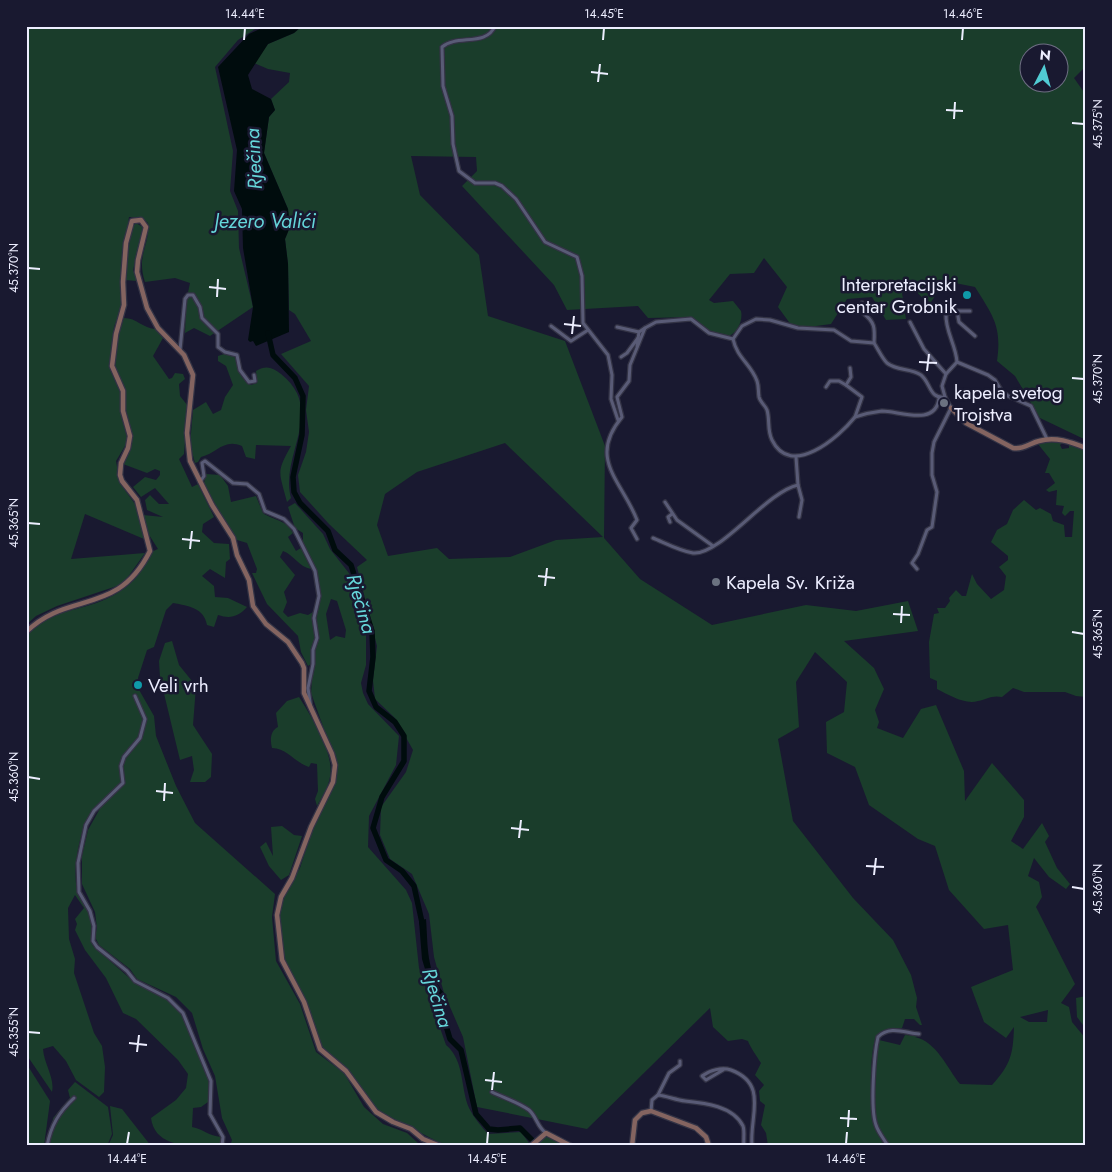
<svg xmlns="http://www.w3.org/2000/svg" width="1112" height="1172" font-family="Jost,sans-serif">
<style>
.green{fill:#1a3d2b;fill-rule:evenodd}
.water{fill:#000c0d}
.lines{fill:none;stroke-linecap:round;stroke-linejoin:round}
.river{stroke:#000c0d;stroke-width:5.5}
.minor-casing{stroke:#333345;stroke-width:5.5}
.secondary-casing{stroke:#333345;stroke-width:7}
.minor{stroke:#595b76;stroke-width:3}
.secondary{stroke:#846460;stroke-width:4.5}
.ticks{fill:none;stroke:#edeeff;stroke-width:2}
.culture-dot{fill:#0f9aa8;stroke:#191930;stroke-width:2}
.worship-dot{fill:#6b7280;stroke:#191930;stroke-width:2}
.labels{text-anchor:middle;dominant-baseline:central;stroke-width:5;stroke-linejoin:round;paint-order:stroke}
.poi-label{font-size:19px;fill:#edeeff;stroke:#191930;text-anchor:start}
.water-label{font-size:20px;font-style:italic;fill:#65d6da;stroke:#191930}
.neatline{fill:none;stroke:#edeeff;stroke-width:2}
.ticks-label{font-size:12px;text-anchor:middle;fill:#edeeff}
</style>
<rect width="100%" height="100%" fill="#191930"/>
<g class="green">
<path d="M26,26H260L238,40L215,67L233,151L230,191L238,211L239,248L253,307L210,336L194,328L185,333L186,302L190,283L175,278L145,282C136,255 150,246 148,223L142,218L129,217L121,271L122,305L114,327L110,369L121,394V415L128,441L116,461L120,483L137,507L144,539L85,514L71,559L145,553L123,584L57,606L36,616L26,625Z"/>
<path d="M302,26H1082L1086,37V66L1074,78L1086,95V440L1040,418L1015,376L997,361C1002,326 993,316 975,287L945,281L929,305L915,290L902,293L906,319L886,320L872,297L847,299L831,324L794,329L778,307L787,287L764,258L754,273L730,274L709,300L714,303L733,301L741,311C743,320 738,332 729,336L710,332L692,317L648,318L638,306L567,310L554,285L462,186L477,171L476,157L411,156L420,195L479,255L488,316L565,341L605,446L604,538L640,579L712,625L806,605L856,611L908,601L918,631L844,641L874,668L884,689L875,710L879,722L877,728L903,738L921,709L936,705L964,771L965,801L992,763L1024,800V817L1011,841L1023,849L1042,823L1049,836L1045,842L1057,868L1070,884L1066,889L1049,877L1034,858L1028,876L1039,882L1042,897L1036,907L1075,984L1061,1003L1069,1007L1072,1022L1086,1039V1146H890C885,1138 879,1130 877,1122C873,1108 875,1054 879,1040L900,1045L905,1035L918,1036L915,1037C937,1042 947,1068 960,1084L992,1085C1011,1064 1013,1054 1014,1027L1006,1038L984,1022L971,987L1013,970L1008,925L984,929L949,890L935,846L918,839L869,805L855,767L827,753L826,722L844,712L847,682L815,652L796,682L799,727L778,739L793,821L853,898L893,940L911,975L917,998L916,1007L922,1025H920L914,1019H905L902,1028C894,1028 882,1028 877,1036C869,1046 870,1112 874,1125C877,1132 881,1139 884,1146H768L766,1133L761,1125L765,1105L760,1101L759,1091L764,1085L755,1075L761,1063C759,1060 749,1045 748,1041L742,1039L728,1041L713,1027L710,1008L587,1129L477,1107L463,1037L444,993L434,957L429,914L412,874L390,859L380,835L381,807L406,772L413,750L395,718L375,699L373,680L377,646L357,567L367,560L329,524L300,492L298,475L306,452L309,432L306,410L309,386L281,354L311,341L295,314L289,310L288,264L285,239L290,227L288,209L264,153L269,117L275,110L271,99L289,82L290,73L268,69L254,63L268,44L294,33ZM1030,52H1060V82H1030ZM505,443L603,537L556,540L510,557L449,559L437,548L388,556L377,525L385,494L417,472ZM1048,1010L1047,1022H1029L1020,1017Z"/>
<path d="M136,223L144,228L133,270L137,281L125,280L131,229Z"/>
<path d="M124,318C137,318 142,328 155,329L163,338L153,356L169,379L172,378L175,373L183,374L185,379L179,384L180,396L188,406L184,454L179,459L192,487L198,484L214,517L203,524L202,532L214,543L229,544L230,559L226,562L225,578L210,569L202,576L214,586L215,597L228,598L247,607C238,617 230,619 218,615L214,627L207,625C204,608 189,606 173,603L166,610L154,647L147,650L138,678V688L154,716L156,736L176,786L195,823L275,894L272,917L276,961L300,1004L316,1052L344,1073L364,1107L383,1124L407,1133L418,1143L427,1146H230L232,1140L222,1118L215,1076L203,1049L192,1013L176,997L137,979L130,969L99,945L95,937L97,928L95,912L82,884V856L88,830L102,805L114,795L116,790C108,796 99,802 93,810C80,826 70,876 79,895C81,901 87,906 89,912C93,923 90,934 93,946L134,982L168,1000L182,1015L210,1084L208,1102L201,1107L193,1108L192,1127C203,1129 209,1136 221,1137L220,1146C196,1146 155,1150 151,1118L176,1100L186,1088L188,1074L178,1060L136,1019L123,1013L106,978L85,950L75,930L77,924L75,919L84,908L75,895L68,908L69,939L75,959L74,973L94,1033L102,1046L105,1067L104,1092L99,1097L76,1080L66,1061L53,1046L43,1049C44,1064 55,1078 52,1092L26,1054V635C54,606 82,613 114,595C121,591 129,585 135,579C142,570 147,552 158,549L146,530L143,515L163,517L147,510L145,500L150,495L159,504H169L155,488L141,497L133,487L145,477L156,480L160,475V471L155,469L147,473L123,464L133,437L125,406V390L115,367L118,336Z"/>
<path d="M227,353L238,359C238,371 240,378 251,385L257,383L256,371C266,365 272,367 281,374C327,411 279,455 291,498L287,502C279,471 276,473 291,446L256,445L255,459L246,457L242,446C224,438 217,453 201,457L198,462L195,463L190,445L193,410L206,402L213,414L221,410L225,397L233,385L226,366L218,361V356Z"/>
<path d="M1057,440L1063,442L1060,445L1062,449L1069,448V444L1086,450V697L1076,696L1065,692H1024L1013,688L1002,697C992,695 987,699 978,701C965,705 949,695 937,689V681L930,678L929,642L934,614L939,613L937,608H945L950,601L949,598L956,590L962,596H966L972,574L977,584L991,599L1004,590L1006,576L999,567L1008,560V556L991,542L997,530L1007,524L1013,510L1024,500L1036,510L1040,508L1051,514L1053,521L1064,525L1065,537H1072L1074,511H1070L1065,516L1062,513L1064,506L1056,505L1057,490L1049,492L1046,490L1055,483L1049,473H1045L1050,459L1038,444Z"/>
<path d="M206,474L220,475L228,486L231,502L256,496L263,513C274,521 286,519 293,533L288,537L296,551L301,548L311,569C299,567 294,555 283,551L280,557L295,575L284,592L287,602L283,612L288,617L300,613L308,615L313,612C310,621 315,627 315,636C315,645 310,653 311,664L308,666L301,652L298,636L267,604L252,573H256L257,569L247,543L237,540L217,508L204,483Z"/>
<path d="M295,503L323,534L330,549L352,577L355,583L353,591L362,612V625L366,634V665L361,683L363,693L368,704L399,736L396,765L369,816L368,847L406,890L412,903L419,968L446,1045C465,1061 460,1087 469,1108C474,1118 481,1126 488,1134L521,1132L529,1143L526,1146H446L377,1110L348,1069L324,1049L319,1041L306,1000L284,959L279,914L284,895L300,868L313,827L335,781L337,765L311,693L314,650L318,638L315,617L321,595L315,567L303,543V533L295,528L288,507ZM331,599L337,601L346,630L345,638L336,636L330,640L326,614Z"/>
<path d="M172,641L179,665L196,686L193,725L212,754L211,777L205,782H190L194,770L192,756L180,760L160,677L159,661L165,643Z"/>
<path d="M299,697C311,716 335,754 330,777C328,788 322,797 317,806L315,799L318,791L317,764L311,763L309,767C294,762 287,748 272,748C270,740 270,731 278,727L276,713L287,701Z"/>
<path d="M282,826L294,835L302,836L289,875L281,880L269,866L260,847L266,842L273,856L271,827Z"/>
<path d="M1086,996V1029L1077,1017L1076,998Z"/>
<path d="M26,1063L50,1101L44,1146H26Z"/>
<path d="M75,1082L108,1107L112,1134L107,1146H49L53,1118L70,1098L68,1090Z"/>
<path d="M110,1106L122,1109L151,1146H108L113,1135Z"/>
<path d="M546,1136L566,1146H535Z"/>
</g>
<g class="water">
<path d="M266,26H302L294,33L268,44L248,75L252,89L271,99L275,110L269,117L264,153L288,209L290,227L285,239L288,264L289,332L256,346L253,341L250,342L248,340L253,307L243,248L242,209L234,191L237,150L218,67L249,34Z"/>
<path d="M426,919C428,945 426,972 444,993L433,996L422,959L419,921Z"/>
</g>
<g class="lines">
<g class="river">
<path d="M268,333L273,355L295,378L303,396L302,435L293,477L294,492L300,503L328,531L335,550L351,565L372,631L373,657L369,691L376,707L395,722L404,736V761L382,797L373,828L386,860L402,871L414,886L423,927"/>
<path d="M435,989L450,1039L461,1050L476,1114L489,1129L498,1130L520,1128L538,1146"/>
</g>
<g class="minor-casing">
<g id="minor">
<path d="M495,26C486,47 457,34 442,47L443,86L452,116L453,144L459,171L475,183H495L502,186L516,199L545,242L577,257L582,276L583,323L608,355L612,375L611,399L618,420"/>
<path d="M862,303L863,313C875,322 875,328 874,343"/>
<path d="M957,311H970"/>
<path d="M910,322L924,349L946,374L942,386L945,397"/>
<path d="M551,326L571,341L588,330"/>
<path d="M617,327L639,332"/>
<path d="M637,346L639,332L645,328"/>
<path d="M180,350L185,299L188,295H193L200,307L202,318L218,334V347L225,352L237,355L240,370L249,382L255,381L254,375"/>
<path d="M621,357L627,353L638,338"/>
<path d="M957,362L988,375L995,380L1001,390L1008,396L1031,406L1047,439"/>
<path d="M850,368L851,377L846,385L862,397L855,417"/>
<path d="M946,374L957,362C956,345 945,331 946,314L957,311L959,322L975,336"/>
<path d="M826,387L830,381H839L846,385"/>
<path d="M200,482L204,476L202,463L205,461L233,483L247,484L259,494L265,511L284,519L294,529L315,571L319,596L314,618L317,638L313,650V664L308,688L311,709"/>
<path d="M798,485L802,500L799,517"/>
<path d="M665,502L677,520L713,546"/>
<path d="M670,522L668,517L672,514"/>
<path d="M653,538C665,543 680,551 693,553C720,556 766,492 798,485L796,457"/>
<path d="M637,539L631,528L637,520C622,481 587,459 622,417L617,397L629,381L630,365L645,328L656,322L691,319L709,333L733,339"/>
<path d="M917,569L912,563L918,554L927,530L932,527L937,492L932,475V453L934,442L951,408L945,397C929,399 931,383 921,375C910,368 897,371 887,363C882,358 878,349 874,343L851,341L834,330L798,328L770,320L756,319L742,326L733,339C737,358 751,364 757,381C759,387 758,391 759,397C760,402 765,405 767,410C770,420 767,430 772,440C791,479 839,437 855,417C864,414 873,412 882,411C899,411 936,427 939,398"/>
<path d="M135,696L145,719L140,738L124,757L121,766L123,783L94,811L86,825L78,863L79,892L90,911L94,926L93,941L97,947L127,971L135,981L168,998L183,1013L211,1081L210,1114L223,1137L222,1146"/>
<path d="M723,1070L706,1080L702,1076C710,1070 722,1067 731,1070C769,1084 749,1117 752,1146"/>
<path d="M492,1092C504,1098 518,1102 529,1110C537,1117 537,1127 546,1133"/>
<path d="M658,1095L669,1073L680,1065V1061"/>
<path d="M651,1111L652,1100L658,1095C667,1096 676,1100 685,1101C705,1103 733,1106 743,1126C745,1132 743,1140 744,1146"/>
<path d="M47,1146C51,1125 59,1112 74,1098"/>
<path d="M888,1146C884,1139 878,1132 876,1125C870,1109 874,1054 878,1037C890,1025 905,1033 919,1034"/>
</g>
</g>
<g class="secondary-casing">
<g id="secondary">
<path d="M951,408L966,423L1013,448C1023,450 1030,443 1039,441C1055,436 1071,442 1086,448"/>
<path d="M26,632C69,590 117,617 150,551L137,500L122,481L120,475L121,463L128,448L130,436L123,411V391L112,366L116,334L124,305L123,282L126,243L132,221L141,220L146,227L138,260L137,272L147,308L158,328L184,355L193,375L187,433L190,461L212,505L233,538L237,555L249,580L253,606L266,624L288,642L302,663L304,668V693L332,754L335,765L333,782L311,827L292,878L281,897L277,915L282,960L304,1002L320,1049L346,1071L376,1112L393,1122L411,1129L423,1139L440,1146"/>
<path d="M531,1146L546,1133L571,1146"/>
<path d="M632,1146L635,1120L642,1113L651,1111L696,1128L706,1137L709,1146"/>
</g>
</g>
<use href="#minor" class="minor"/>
<use href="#secondary" class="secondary"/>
</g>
<path class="ticks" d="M244,40L245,28M603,40L604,28M962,40L963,28M591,72L608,74M598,82L600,64M946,110L963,111M954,119L955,102M1072,123L1084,124M28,268L40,269M209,287L226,289M217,297L218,279M564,324L581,326M572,334L574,316M919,362L937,363M927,371L929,354M1072,378L1084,379M28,523L40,524M182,539L200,541M190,549L192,531M538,576L555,578M545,586L547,568M893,614L910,615M901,623L902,606M1072,632L1084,634M28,777L40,779M156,791L173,793M164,801L165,783M511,828L529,830M519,838L521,820M866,866L884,867M874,875L876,858M1072,887L1084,889M28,1032L40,1033M129,1043L147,1045M137,1052L139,1035M485,1080L502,1082M492,1090L494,1072M840,1118L857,1119M848,1127L849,1110M127,1144L129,1132M487,1144L488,1132M846,1144L847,1132"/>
<g class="culture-dot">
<circle cx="967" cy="295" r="5"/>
<circle cx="138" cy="685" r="5"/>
</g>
<g class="worship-dot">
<circle cx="944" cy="403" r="5"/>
<circle cx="716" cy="582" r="5"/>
</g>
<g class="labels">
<g class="poi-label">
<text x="957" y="284" text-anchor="end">Interpretacijski<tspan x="957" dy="22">centar Grobnik</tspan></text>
<text x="954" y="392">kapela svetog<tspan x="954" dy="22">Trojstva</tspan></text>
<text x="726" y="582">Kapela Sv. Križa</text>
<text x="148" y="685">Veli vrh</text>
</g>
<g class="water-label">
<text transform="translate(254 159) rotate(-93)">Rječina</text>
<text x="265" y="221">Jezero Valići</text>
<text transform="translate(361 604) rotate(74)">Rječina</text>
<text transform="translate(437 998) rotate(73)">Rječina</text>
</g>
</g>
<rect width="1112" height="1172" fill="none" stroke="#191930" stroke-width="55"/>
<g transform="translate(1044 68) rotate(6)"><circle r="24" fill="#191930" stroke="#6e6e83"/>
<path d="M0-4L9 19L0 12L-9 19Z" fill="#51ccd4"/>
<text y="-8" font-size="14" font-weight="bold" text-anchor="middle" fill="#edeeff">N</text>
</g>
<rect x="28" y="28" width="1056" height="1116" class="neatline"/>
<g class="ticks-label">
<text x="245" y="18">14.44°E</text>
<text x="604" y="18">14.45°E</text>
<text x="963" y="18">14.46°E</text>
<text transform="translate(1098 124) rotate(-90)" y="4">45.375°N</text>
<text transform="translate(14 268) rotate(-90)" y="4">45.370°N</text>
<text transform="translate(1098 379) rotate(-90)" y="4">45.370°N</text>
<text transform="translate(14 523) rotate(-90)" y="4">45.365°N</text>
<text transform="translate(1098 634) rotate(-90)" y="4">45.365°N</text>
<text transform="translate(14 777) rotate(-90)" y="4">45.360°N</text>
<text transform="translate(1098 889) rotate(-90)" y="4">45.360°N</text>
<text transform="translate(14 1032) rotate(-90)" y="4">45.355°N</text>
<text x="127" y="1163">14.44°E</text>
<text x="487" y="1163">14.45°E</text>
<text x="846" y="1163">14.46°E</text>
</g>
</svg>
